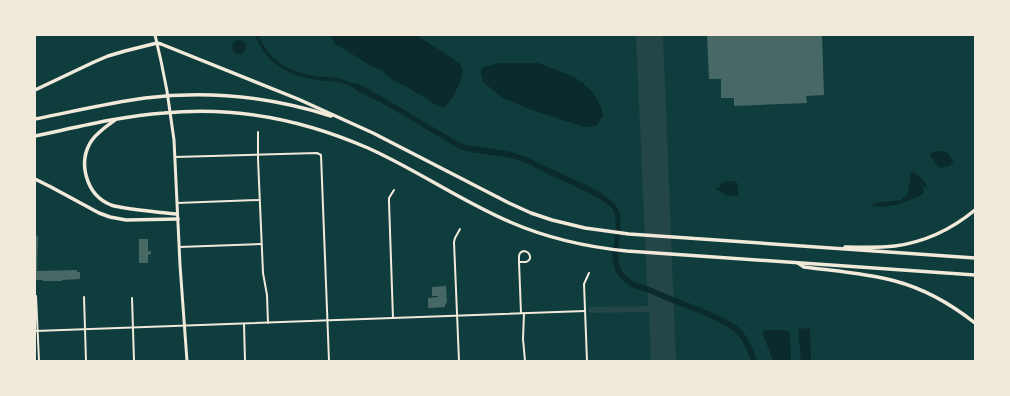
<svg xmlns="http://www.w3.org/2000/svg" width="1010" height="396" font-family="Poppins,sans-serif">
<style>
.green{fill:#244646}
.water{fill:#0a2a2b}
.building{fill:#486865}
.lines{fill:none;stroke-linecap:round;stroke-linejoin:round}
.minor{stroke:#f1e9da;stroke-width:2}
.secondary{stroke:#f1e9da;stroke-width:3}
.motorway{stroke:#f1e9da;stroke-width:3.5}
</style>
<rect width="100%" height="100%" fill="#0f3d3e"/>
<path class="green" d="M636,35H663L676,361H651L649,312L589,313V307L648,306Z"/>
<g class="water">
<path d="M255,35H258C269,58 285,71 310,75C319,77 329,77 338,78C345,80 352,84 359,84L389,101L460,143L467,145C483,148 501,149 517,154C531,158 543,166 556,171C572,179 613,194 619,211C626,233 607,264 630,279C636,284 645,285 652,288C666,294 680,300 694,305C710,312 728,318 740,329C749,338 754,350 757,361H751C748,352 744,342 737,334C725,323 706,316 691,310C677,305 663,299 649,293C642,290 633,289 627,284C598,264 624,234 613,210C607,199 565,182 552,176C540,170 527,162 514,159C496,154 476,155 460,149L382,103L357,91C350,83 338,82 328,81C321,80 314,80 307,78C282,73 264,58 255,35Z"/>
<path d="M331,35H416L460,63C460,65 461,67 462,69C464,77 452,102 445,107L438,106L407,87L394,81L385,74V72L373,67L334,43Z"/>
<circle cx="239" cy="47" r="7"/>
<path d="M500,63H538L574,77L583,83L594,94L601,107L603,116L596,126L590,127H584L529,109L503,98L483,82L481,74V69L484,67Z"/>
<path d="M943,151L947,152L954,163L947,167L944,166L943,169C937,167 932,159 930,154L933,152Z"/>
<path d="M914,172C919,177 925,180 927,188L924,186L923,187L924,191L923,194C912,200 885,211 872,205L875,203L901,200L908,193L911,173Z"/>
<path d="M733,181L737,182L739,196H728L715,188L716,187L719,188L722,182Z"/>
<path d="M810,328L811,361H801L798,329Z"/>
<path d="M764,330H786L790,333L791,361H773L763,334Z"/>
</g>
<g class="building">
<path d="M707,35H822L824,95L806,96L807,103L734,106V98H721V79H709Z"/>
<path d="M35,235L38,236L37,271L77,270V272H80V279L62,280V281H43V280H35Z"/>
<path d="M139,239H148V251H151V254L148,255V263H139Z"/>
<path d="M446,286L447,303L445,304V307L428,308V298L438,297V296H432V287Z"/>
</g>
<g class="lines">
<g class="minor">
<path d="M258,132V159L263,273L267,295L268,323"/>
<path d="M175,157L317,153L321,155L329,361"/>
<path d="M177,203L259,200"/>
<path d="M179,247L261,244"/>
<path d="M524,251C530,252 533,259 526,262C525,262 520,262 519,262C519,257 518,252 524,251Z"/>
<path d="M519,262L521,313"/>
<path d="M36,296L39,361"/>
<path d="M84,297L86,361"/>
<path d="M132,298L134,361"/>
<path d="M524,313L523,339L525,361"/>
<path d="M393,318L389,202V198L394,190"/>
<path d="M244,324L245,361"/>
<path d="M35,331L585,311"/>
<path d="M459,361L454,242L455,238L460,229"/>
<path d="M587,361L584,284L589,273"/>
</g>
<path class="secondary" d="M155,35L161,61L167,91L174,140L180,265L187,361"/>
<g class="motorway">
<path d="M35,90L94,62L108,56L125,51L157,43L161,44L298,99L373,133L509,203L531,213L552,220L585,228L629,234L975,258"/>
<path d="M35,119C71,112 108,103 145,98C208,90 271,97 331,116"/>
<path d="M115,120C107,126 98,132 92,140C77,162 86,195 111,205C117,207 125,208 132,209C147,211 162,213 177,214"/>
<path d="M35,136C78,127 121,116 164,113C234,106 304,120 368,148C417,170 461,201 510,222C547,238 586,247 627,251L975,275"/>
<path d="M35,179L51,187L99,213L110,217L126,220L178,219"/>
<path d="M845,247C862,247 878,248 895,246C925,242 952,229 975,210"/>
<path d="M798,263L804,267C834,271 865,273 895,281C925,289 951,304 975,323"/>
</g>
</g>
<rect width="1010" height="396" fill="none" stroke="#f1e9da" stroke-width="72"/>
</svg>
